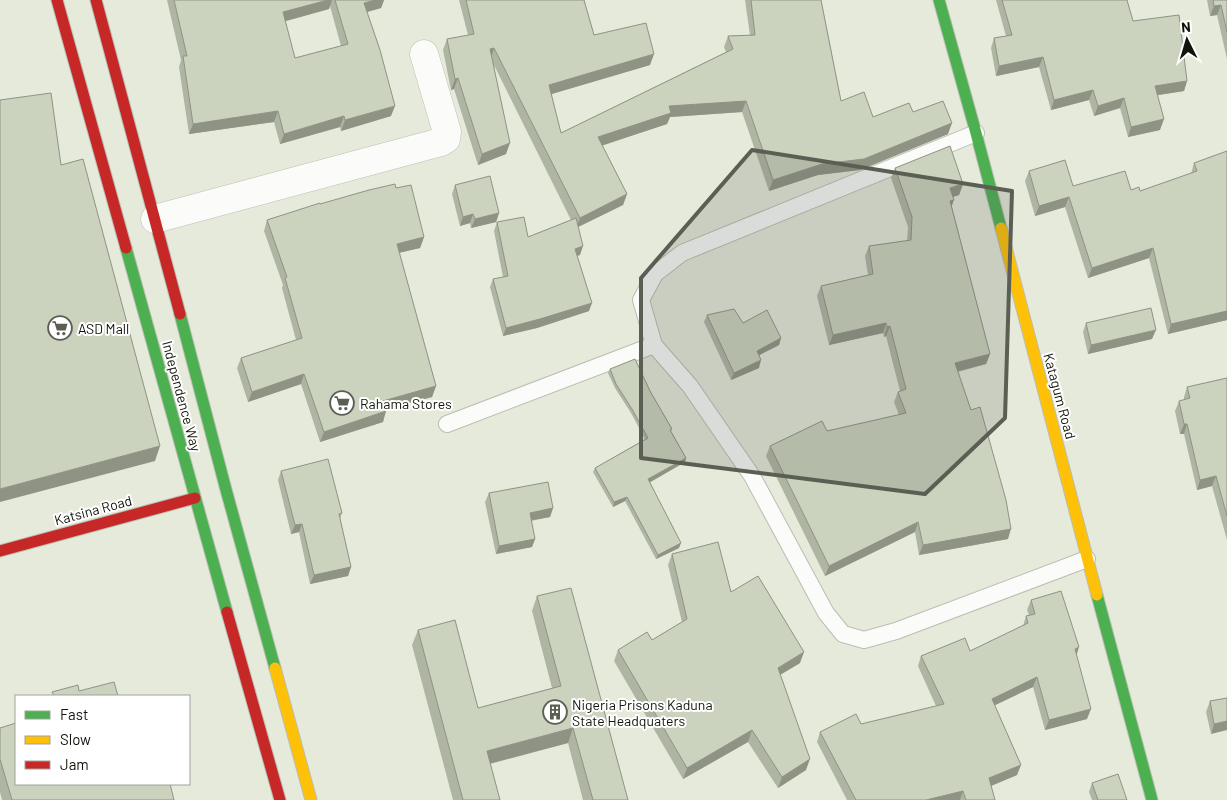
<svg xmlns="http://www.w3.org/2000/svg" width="1227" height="800" font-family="Barlow,sans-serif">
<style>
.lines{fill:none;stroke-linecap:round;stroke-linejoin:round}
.lane-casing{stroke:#bbbeb3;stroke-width:18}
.street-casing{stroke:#bbbeb3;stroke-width:29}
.fast-casing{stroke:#bbbeb3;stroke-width:13}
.slow-casing{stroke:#bbbeb3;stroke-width:13}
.jam-casing{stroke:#bbbeb3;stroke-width:13}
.lane{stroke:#fbfcfa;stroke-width:16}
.street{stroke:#fbfcfa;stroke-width:28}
.fast{stroke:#4caf50;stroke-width:11}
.slow{stroke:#ffc107;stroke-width:11}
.jam{stroke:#c62828;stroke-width:11}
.wall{fill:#afb5a3;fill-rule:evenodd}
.shaded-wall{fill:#8e9384}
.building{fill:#cbd2bd;stroke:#8e9384}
.marked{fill:#5b5f53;fill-opacity:0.2;stroke:#5b5f53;stroke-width:4;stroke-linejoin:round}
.labels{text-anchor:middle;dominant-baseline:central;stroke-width:4;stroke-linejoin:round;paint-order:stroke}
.poi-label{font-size:14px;fill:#11140a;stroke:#fff;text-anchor:start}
.street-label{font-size:14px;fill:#11140a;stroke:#fff}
</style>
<rect width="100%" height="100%" fill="#e5eadb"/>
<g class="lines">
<g class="lane-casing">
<g id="lane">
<path d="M654,345L690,386L752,476L826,613L843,634L864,640L896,631L1087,559"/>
<path d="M447,424L654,345L641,300L655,274L682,253L976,133"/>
</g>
</g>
<g class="street-casing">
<path id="street" d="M155,219L441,142L446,139L447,132L424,54"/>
</g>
<g class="fast-casing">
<g id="fast">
<path d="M939,0L976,133L1001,228"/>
<path d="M126,248L227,612"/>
<path d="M180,314L225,486L275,668"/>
<path d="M1097,595L1152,800"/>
</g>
</g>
<g class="slow-casing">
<g id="slow">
<path d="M1001,228L1097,595"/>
<path d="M275,668L311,800"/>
</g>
</g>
<g class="jam-casing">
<g id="jam">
<path d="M57,0L126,248"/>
<path d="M96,0L180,314"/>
<path d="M0,551L195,498"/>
<path d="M227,612L280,800"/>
</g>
</g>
<use href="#lane" class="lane"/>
<use href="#street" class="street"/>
<use href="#fast" class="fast"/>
<use href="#slow" class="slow"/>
<use href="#jam" class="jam"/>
</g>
<g class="wall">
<path d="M167,0H384L381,8L367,12L391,116L341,131L340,127L280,144L274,122L189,134L179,67L181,60ZM330,6L341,46L295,58L285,21L329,9Z"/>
<path d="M459,0H584L594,35L650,65L551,94L561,133L726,52L724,47L728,36L750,35L745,0H821L841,101L873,117L913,112L948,134L860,170L818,175L769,191L742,112L670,117L667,124L602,145L627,194L623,205L578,227L580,255L577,256L589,311L537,328L503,336L490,287L493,279L503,277L494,231L497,222L528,237L571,220L494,65L506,154L478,165L454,89L451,90L443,50L447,39L468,35Z"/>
<path d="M996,0H1127L1133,21L1187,81L1184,91L1158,95L1160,130L1128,137L1120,108L1094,116L1089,100L1051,110L1039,67L996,76L991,48L994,38L1006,36Z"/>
<path d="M1207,0H1227V59L1217,15L1210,16Z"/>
<path d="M1227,151V320L1168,334L1149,258L1088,278L1065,207L1035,216L1025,181L1029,171L1073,186L1131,190L1140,191L1191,174L1194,163Z"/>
<path d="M895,168L963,184L959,195L953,197L952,207L990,354L986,364L958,372L1008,539L919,555L915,532L825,576L766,456L770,446L827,431L899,415L894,402L898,392L900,391L886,336L884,337L883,333L829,345L817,296L821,286L868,275L865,256L869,246L907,241L908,227L891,178Z"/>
<path d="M455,185L499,213L496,222L471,228L470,223L460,226L452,194Z"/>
<path d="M396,188L424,237L420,248L399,253L436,386L432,397L386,409L383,422L320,442L301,384L248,402L237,368L241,358L296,340L282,288L283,285L264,231L267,220L320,204Z"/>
<path d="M707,315L743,323L781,338L779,345L759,355V368L731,380L704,322Z"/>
<path d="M1086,323L1152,339L1088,354L1083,332Z"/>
<path d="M610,369L650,391L672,429L671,431L686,458L685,462L650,482L679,548L656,559L625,501L613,507L593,472L595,468L645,439L631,413L615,388L608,373Z"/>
<path d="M1227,378V540L1212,486L1197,490L1184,434H1180L1175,411L1179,401L1184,400V397L1187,387Z"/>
<path d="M281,471L342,513L340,519L351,567L348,576L310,584L299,532L291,534L278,480Z"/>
<path d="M489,493L553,508L550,517L531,521L535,539L532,547L496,554L485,502Z"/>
<path d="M672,554L731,592L800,663L780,675L806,770L778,788L748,742L683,779L614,661L618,650L652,640L682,622L668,565Z"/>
<path d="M537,596L628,800H583L568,743L490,764L500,800H453L412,645L418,630L478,708L552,688L532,611Z"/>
<path d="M1031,600L1076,655L1087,719L1045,730L1033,687L995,705L1017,775L991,786L995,800H847L817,742L820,732L861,724L936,706L918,666L921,656L970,651L1023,626L1026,616L1029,615L1027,610Z"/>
<path d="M1227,698L1211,734L1206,712L1210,701Z"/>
<path d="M0,728L174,800H2L0,792Z"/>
<path d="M1092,783L1127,800H1092L1089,792Z"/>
</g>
<g class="shaded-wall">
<path d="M328,0H332L329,9L279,23L283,12Z"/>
<path d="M376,0H384L381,8L360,14L364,3Z"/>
<path d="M1221,5L1217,15L1210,16L1214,6Z"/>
<path d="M494,48L491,59L490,49Z"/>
<path d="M654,54L650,65L545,96L549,85Z"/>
<path d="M1043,57L1039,67L996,76L999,66Z"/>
<path d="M458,78L454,89L451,90L455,79Z"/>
<path d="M1187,81L1184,91L1152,96L1155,86Z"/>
<path d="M1093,90L1089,100L1051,110L1054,100Z"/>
<path d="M1124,98L1120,108L1094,116L1098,106Z"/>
<path d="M746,101L742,112L670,117L667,124L595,148L598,137L669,106Z"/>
<path d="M395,106L391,116L341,131L345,120Z"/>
<path d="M278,111L274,122L189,134L193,124Z"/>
<path d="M344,116L340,127L280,144L284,134Z"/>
<path d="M1164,119L1160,130L1128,137L1131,127Z"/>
<path d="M952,123L948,134L860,170L818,175L769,191L773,180Z"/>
<path d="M510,143L506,154L478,165L482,154Z"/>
<path d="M963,184L959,195L946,199L950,188Z"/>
<path d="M627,194L623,205L576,228L580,218Z"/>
<path d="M1069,197L1065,207L1035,216L1039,206Z"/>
<path d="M954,200L950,210V201Z"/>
<path d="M499,213L496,222L471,228L475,219Z"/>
<path d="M473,214L470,223L460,226L463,217Z"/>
<path d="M424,237L420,248L393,254L397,244Z"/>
<path d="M583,246L580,255L572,257L575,249Z"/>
<path d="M1153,248L1149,258L1088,278L1092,268Z"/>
<path d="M592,303L589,311L537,328L503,336L506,328Z"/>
<path d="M1227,311V320L1168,334L1171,324Z"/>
<path d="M886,323L883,333L829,345L833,335Z"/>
<path d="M890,326L886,336L884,337L887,327Z"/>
<path d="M1156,330L1152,339L1088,354L1091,345Z"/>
<path d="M781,338L779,345L754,358L757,351Z"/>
<path d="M990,354L986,364L951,373L955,363Z"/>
<path d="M761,360L759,368L731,380L734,373Z"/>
<path d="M304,374L301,384L248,402L252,392Z"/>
<path d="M436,386L432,397L379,411L383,401Z"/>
<path d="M386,411L383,422L320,442L324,432Z"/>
<path d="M1184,424H1187L1184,434H1180Z"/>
<path d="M160,446L155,461L0,502V489Z"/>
<path d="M686,458L685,462L647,484L648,479Z"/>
<path d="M1216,476L1212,486L1197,490L1200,480Z"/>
<path d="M627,497L625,501L613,507L614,502Z"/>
<path d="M553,508L550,517L527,521L530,513Z"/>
<path d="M918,522L915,532L825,576L829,566Z"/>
<path d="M302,524L299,532L291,534L295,525Z"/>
<path d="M1011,529L1008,539L919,555L923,545Z"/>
<path d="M535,539L532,547L496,554L499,546Z"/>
<path d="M681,543L679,548L656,559L658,555Z"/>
<path d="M351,567L348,576L310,584L314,575Z"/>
<path d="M1079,647L1076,657L1075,649Z"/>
<path d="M804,652L800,663L773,679L778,668Z"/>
<path d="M1037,677L1033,687L989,708L992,699Z"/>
<path d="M1091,709L1087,719L1045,730L1049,720Z"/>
<path d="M1227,721V730L1211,734L1214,724Z"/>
<path d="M573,728L568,743L481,766L487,751Z"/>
<path d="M752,730L748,742L683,779L687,768Z"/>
<path d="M810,759L806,770L778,788L782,777Z"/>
<path d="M1021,765L1017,775L986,788L989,778Z"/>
<path d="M963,791L960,800H926Z"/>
</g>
<g class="building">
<path d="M174,0H328L283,12L295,58L348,44L335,0H376L364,3L380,50L395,106L345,120L344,116L284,134L278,111L193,124L183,56H187Z"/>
<path d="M466,0H584L594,35L646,23L654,54L549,85L561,133L733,49L728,36L755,35L751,0H821L841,101L864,92L873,117L909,103L913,112L943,101L952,123L864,159L822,164L773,180L746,101L669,106L671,113L598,137L627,194L580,218L494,48L490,49L510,143L482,154L458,78L455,79L447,39L474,34Z"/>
<path d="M1002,0H1127L1133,21L1179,15L1187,81L1155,86L1164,119L1131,127L1124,98L1098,106L1093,90L1054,100L1043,57L999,66L994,38L1012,35Z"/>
<path d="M1213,0H1227V32L1221,5L1214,6Z"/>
<path d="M51,93L61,165L83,159L160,446L0,489V100Z"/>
<path d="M950,146L963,184L950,188L954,200L950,201L990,354L955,363L971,410L980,407L1006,500L1011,529L923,545L918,522L829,566L770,446L822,421L827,431L906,413L898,392L906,389L890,326L887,327L886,323L833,335L821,286L873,274L869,246L911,240L912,217L895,168Z"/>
<path d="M1227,151V311L1171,324L1153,248L1092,268L1069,197L1039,206L1029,171L1065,160L1073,186L1125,171L1131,190L1139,187L1140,191L1197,171L1194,163Z"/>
<path d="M490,176L499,213L475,219L473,214L463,217L455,185Z"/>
<path d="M395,184L396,188L411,185L424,237L397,244L436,386L383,401L386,411L324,432L304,374L252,392L241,358L302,338L285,278L287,277L267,220L320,203V204L369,190Z"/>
<path d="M524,217L528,237L576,218L583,246L575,249L592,303L540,319L506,328L493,279L508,276L497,222Z"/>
<path d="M1151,308L1156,330L1091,345L1086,323Z"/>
<path d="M734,309L743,323L767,310L781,338L757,351L761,360L734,373L707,315Z"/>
<path d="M635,359L650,391L672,429L670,430L686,458L648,479L681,543L658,555L627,497L614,502L595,468L648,438L632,409L616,384L610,369Z"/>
<path d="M1227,378V516L1216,476L1200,480L1187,424H1184L1179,401L1190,398L1187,387Z"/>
<path d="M328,459L342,513L339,514L351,567L314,575L302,524L295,525L281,471Z"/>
<path d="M548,482L553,508L530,513L535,539L499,546L489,493Z"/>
<path d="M718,542L731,592L758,576L804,652L778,668L810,759L782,777L752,730L687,768L618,650L647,632L652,640L687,619L672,554Z"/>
<path d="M571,588L628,800H593L573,728L487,751L500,800H463L418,630L455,620L478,708L561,686L537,596Z"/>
<path d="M1061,591L1079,647L1075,649L1091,709L1049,720L1037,677L992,699L1021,765L989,778L995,800H966L963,791L926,800H856L820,732L856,714L861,724L944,704L921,656L965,638L970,651L1028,623L1026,616L1035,614L1031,600Z"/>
<path d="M114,682L118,696H54L52,692L78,685L79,691Z"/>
<path d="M1227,698V721L1214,724L1210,701Z"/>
<path d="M16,723V784H170L174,800H12L0,759V728Z"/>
<path d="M1118,774L1127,800H1098L1092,783Z"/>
</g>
<path class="marked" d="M752,150L1012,191L1005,418L925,494L641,458V278Z"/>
<defs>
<g id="supermarket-ring" transform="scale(1.25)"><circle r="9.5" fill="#fff" stroke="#5b5f53" stroke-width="1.5"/><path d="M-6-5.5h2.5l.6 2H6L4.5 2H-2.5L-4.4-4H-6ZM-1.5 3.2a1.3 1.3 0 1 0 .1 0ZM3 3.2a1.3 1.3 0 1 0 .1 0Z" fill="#5b5f53"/></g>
<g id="building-ring" transform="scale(1.25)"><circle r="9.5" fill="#fff" stroke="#5b5f53" stroke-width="1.5"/><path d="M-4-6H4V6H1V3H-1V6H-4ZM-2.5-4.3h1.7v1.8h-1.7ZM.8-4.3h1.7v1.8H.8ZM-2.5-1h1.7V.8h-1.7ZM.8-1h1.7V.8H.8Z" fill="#5b5f53"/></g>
</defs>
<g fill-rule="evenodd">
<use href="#supermarket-ring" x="60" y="328"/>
<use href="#supermarket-ring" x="342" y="403"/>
<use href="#building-ring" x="555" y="712"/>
</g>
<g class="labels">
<g class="poi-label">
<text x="78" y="328">ASD Mall</text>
<text x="360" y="403">Rahama Stores</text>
<text x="572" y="704">Nigeria Prisons Kaduna<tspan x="572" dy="16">State Headquaters</tspan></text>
</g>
<g class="street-label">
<text transform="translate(182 396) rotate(75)">Independence Way</text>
<text transform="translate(1060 396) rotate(75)">Katagum Road</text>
<text transform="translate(93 510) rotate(-15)">Katsina Road</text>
</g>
</g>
<rect x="15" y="695" width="175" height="90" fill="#ffffff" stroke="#a0a19d"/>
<rect x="25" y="711" width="25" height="8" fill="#4caf50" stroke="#a0a19d"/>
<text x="60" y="720" font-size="15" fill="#11140a">Fast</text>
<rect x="25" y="736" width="25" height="8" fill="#ffc107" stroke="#a0a19d"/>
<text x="60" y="745" font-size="15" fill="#11140a">Slow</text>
<rect x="25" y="761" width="25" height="8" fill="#c62828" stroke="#a0a19d"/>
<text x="60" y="770" font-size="15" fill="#11140a">Jam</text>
<g transform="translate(1187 40) rotate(355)" stroke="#ffffff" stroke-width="4" paint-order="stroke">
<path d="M0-4L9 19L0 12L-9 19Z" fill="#11140a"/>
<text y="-8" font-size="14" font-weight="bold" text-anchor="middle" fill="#11140a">N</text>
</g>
</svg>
